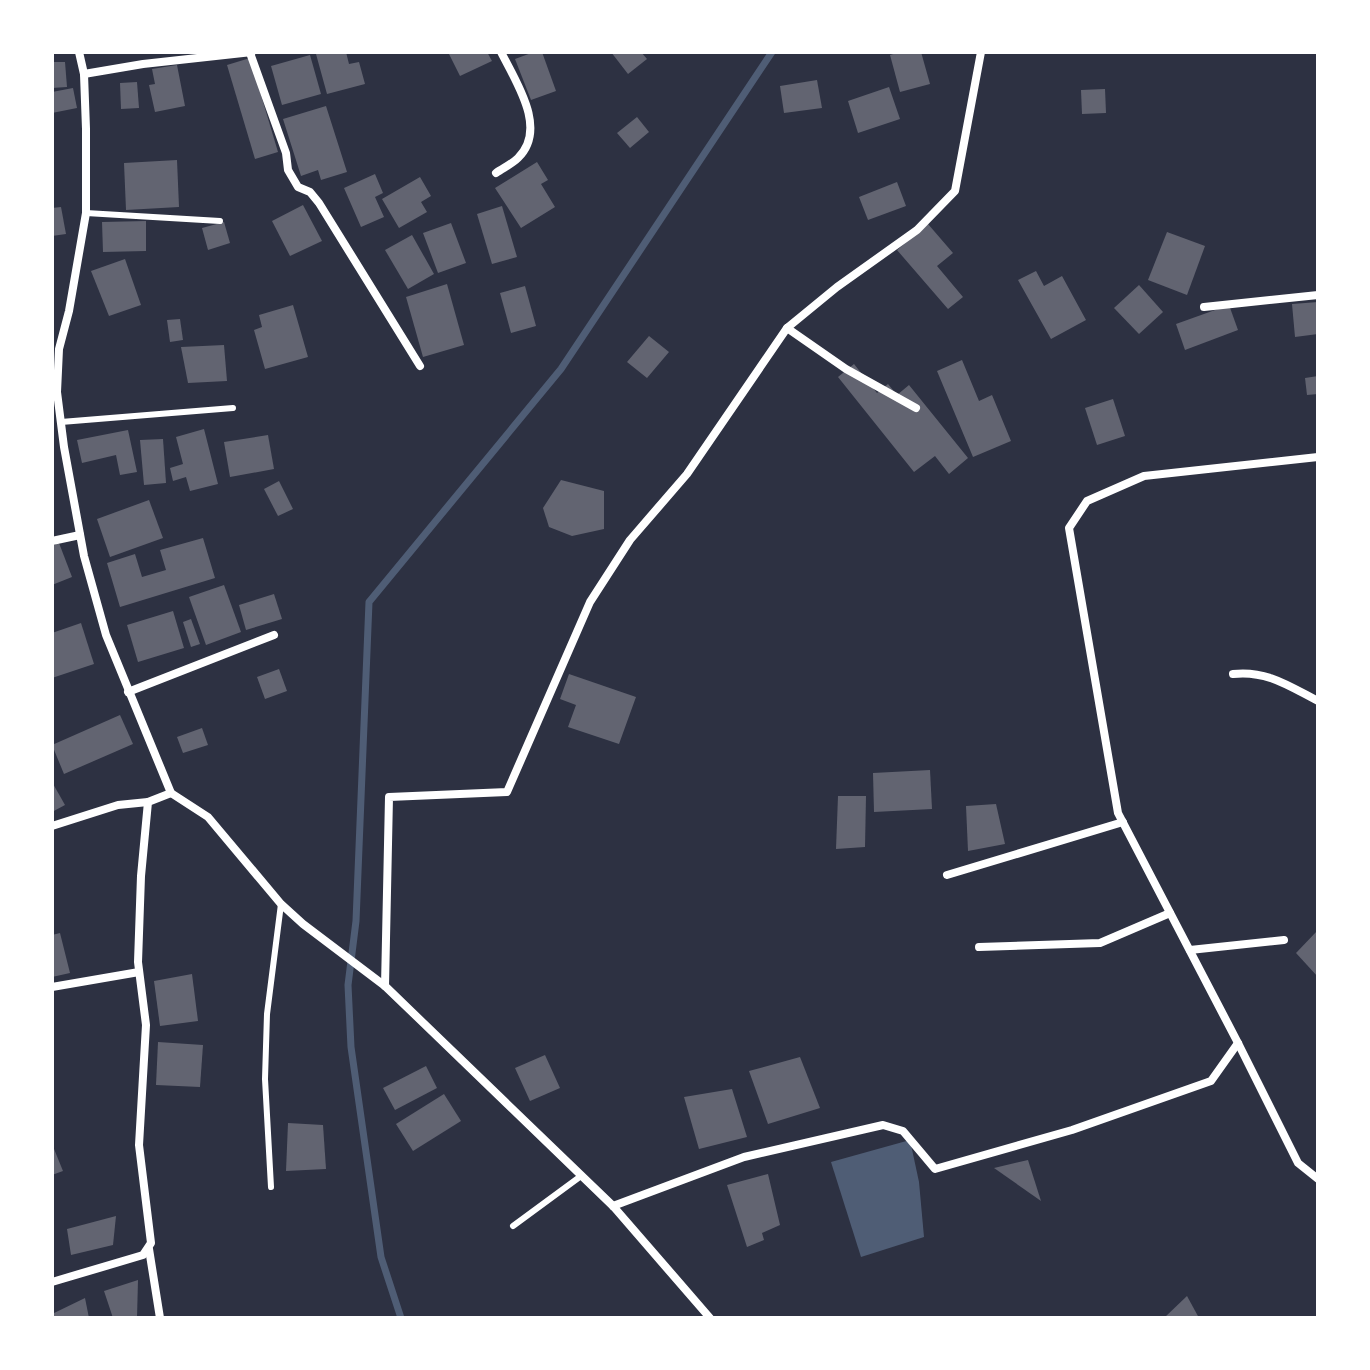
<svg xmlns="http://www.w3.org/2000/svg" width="1370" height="1370" font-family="'Nunito Sans',sans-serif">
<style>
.water{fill:#4f5d75}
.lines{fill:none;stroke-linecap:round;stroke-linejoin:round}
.stream{stroke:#4f5d75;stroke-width:7}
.building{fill:#626471}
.service{stroke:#fff;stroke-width:6}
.minor{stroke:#fff;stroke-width:8}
</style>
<rect width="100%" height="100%" fill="#2d3142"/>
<path class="water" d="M910,1140L919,1182L924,1237L861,1257L831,1162Z"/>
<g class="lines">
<path class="stream" d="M401,1318L381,1257L351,1047L348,985L356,921L369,602L561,369L772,52"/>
</g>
<g class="building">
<path d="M325,52H346L349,64L359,62L365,84L327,94L316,54Z"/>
<path d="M448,52H487L492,61L460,76Z"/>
<path d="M534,52H542L556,91L531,100L515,59Z"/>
<path d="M611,52H641L647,59L628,74Z"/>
<path d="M900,52H921L930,84L900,92L890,55Z"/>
<path d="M310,55L321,94L282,105L271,66Z"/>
<path d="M250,58L278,152L255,159L227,65Z"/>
<path d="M52,62H65L67,87L52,88Z"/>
<path d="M177,65L185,106L155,112L149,85L155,84L152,69Z"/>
<path d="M817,80L822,108L784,113L780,86Z"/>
<path d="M137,82L139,108L121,109L120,83Z"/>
<path d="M889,87L900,119L858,133L848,101Z"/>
<path d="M73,88L77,108L52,113V92Z"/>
<path d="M1105,89L1106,113L1082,114L1081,90Z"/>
<path d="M326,106L347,172L321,180L318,170L301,176L283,119Z"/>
<path d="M637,117L649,132L630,148L617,133Z"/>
<path d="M177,160L179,207L126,210L124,163Z"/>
<path d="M537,162L548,180L541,184L555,207L521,228L495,188Z"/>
<path d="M375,174L383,193L375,197L384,217L361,227L344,188Z"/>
<path d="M420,177L431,196L421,202L427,212L399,228L382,199Z"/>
<path d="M897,182L906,206L868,220L859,197Z"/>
<path d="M303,205L322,241L290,256L272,221Z"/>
<path d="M502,206L517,257L492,264L477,214Z"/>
<path d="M61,207L66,234L52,236V208Z"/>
<path d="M146,221V251L103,252L102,222Z"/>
<path d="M224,222L230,243L208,250L202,228Z"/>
<path d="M451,223L466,263L438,273L423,233Z"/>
<path d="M928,224L953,253L937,266L963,297L948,309L897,250Z"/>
<path d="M1167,232L1205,246L1187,295L1148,280Z"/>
<path d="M412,235L434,274L408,289L385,250Z"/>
<path d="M125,259L141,305L109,316L91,271Z"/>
<path d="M1036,271L1044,286L1062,276L1086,320L1051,339L1018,280Z"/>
<path d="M447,284L464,345L423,357L406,297Z"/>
<path d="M1139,285L1163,312L1139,334L1114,308Z"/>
<path d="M525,286L536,326L511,333L500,293Z"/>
<path d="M1318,302V334L1295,337L1292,304Z"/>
<path d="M293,305L308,357L265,369L254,330L262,327L259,315Z"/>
<path d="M1229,305L1238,330L1185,350L1176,324Z"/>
<path d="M180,319L183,340L170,342L167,320Z"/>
<path d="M649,336L669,352L647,378L627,362Z"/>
<path d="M224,345L227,381L188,383L181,347Z"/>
<path d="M962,360L979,401L992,395L1011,441L973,457L937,371Z"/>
<path d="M854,364L877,393L888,384L897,395L909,385L968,458L949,474L935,456L914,472L838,377Z"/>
<path d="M1318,376V394L1307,395L1305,378Z"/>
<path d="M1113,399L1125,436L1097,445L1085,408Z"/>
<path d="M204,429L218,484L190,491L186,477L173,481L170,468L183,464L176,437Z"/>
<path d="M128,430L137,472L120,475L116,455L82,463L77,440Z"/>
<path d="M268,435L274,469L230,477L224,442Z"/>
<path d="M163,439L166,483L144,485L140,440Z"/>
<path d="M561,480L604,491V529L572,536L549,527L543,508Z"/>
<path d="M279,481L293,509L278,516L264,489Z"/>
<path d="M149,500L163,538L110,557L97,519Z"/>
<path d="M203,538L215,578L120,607L107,563L135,554L142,577L166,570L160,550Z"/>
<path d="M59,543L72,577L52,585V546Z"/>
<path d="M224,585L241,632L206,645L189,597Z"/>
<path d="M274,594L282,619L246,630L239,605Z"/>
<path d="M173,611L184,648L138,662L127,625Z"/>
<path d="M191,619L200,644L191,647L183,622Z"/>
<path d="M81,623L94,664L52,678V633Z"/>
<path d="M279,669L287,691L265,699L257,677Z"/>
<path d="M569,674L636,697L619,744L568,727L576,705L560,699Z"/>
<path d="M120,715L133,744L64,774L52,745Z"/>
<path d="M202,728L208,745L183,753L177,737Z"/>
<path d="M930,770L932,809L874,812L873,773Z"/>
<path d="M52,782L65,805L52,812Z"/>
<path d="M838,796H866L865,847L836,849Z"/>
<path d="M996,804L1005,844L968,851L966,806Z"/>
<path d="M1318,930V977L1296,953Z"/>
<path d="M60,933L70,973L52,977V935Z"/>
<path d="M192,974L198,1021L160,1026L154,981Z"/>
<path d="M158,1042L203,1045L200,1087L156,1085Z"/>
<path d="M545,1055L560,1088L530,1101L515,1068Z"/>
<path d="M800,1057L820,1108L768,1124L749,1071Z"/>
<path d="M426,1066L437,1088L395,1110L383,1088Z"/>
<path d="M732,1089L747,1137L699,1149L684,1097Z"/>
<path d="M444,1094L461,1121L413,1151L396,1124Z"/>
<path d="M288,1123L323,1125L326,1169L286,1171Z"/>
<path d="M52,1144L63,1171L52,1175Z"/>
<path d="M1028,1160L1041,1201L994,1168Z"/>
<path d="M768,1174L780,1225L762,1233L764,1240L747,1247L727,1185Z"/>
<path d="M116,1216L113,1245L71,1255L67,1229Z"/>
<path d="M138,1280L137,1318H113L104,1291Z"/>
<path d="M1187,1296L1199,1318H1164Z"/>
<path d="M85,1298L89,1318H52V1314Z"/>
</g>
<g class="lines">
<g class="service">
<path d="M86,213L220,221"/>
<path d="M61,422L233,408"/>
<path d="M271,1187L265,1079L267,1014L281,904"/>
<path d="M513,1226L581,1176"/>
</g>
<g class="minor">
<path d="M79,52L84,74L86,129V213L69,311L59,349L57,392L64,447L84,556L106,635L171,793L208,817L281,904L303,924L385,986L613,1206L710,1318"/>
<path d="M250,53L286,153L288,170L298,187L310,192L319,203L420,366"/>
<path d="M84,74L143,64L252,52"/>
<path d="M496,173C503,168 512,164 518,158C548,129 516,82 501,52"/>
<path d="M1204,307L1318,295"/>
<path d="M787,328L846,369L916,408"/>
<path d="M1318,457L1144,476L1087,501L1069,528L1118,813L1238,1043L1298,1163L1318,1179"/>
<path d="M52,541L80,535"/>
<path d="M1233,674C1266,670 1289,686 1318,701"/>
<path d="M128,692L274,635"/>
<path d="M52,826L118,805L148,802"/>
<path d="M947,875L1123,822"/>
<path d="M979,947L1100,943L1170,913"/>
<path d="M1190,950L1284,940"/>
<path d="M385,986L389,797L507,792L590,602L630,540L687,474L787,328L837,287L917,230L955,191L981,52"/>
<path d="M52,987L139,972"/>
<path d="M613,1206L744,1157L883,1125L903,1131L935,1169L1072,1130L1211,1081L1238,1043"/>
<path d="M149,1249L160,1318"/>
<path d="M52,1282L143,1255L151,1243L139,1145L146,1025L138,962L141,876L148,802L171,793"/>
</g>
</g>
<rect width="1370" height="1370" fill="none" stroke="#ffffff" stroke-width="108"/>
</svg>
